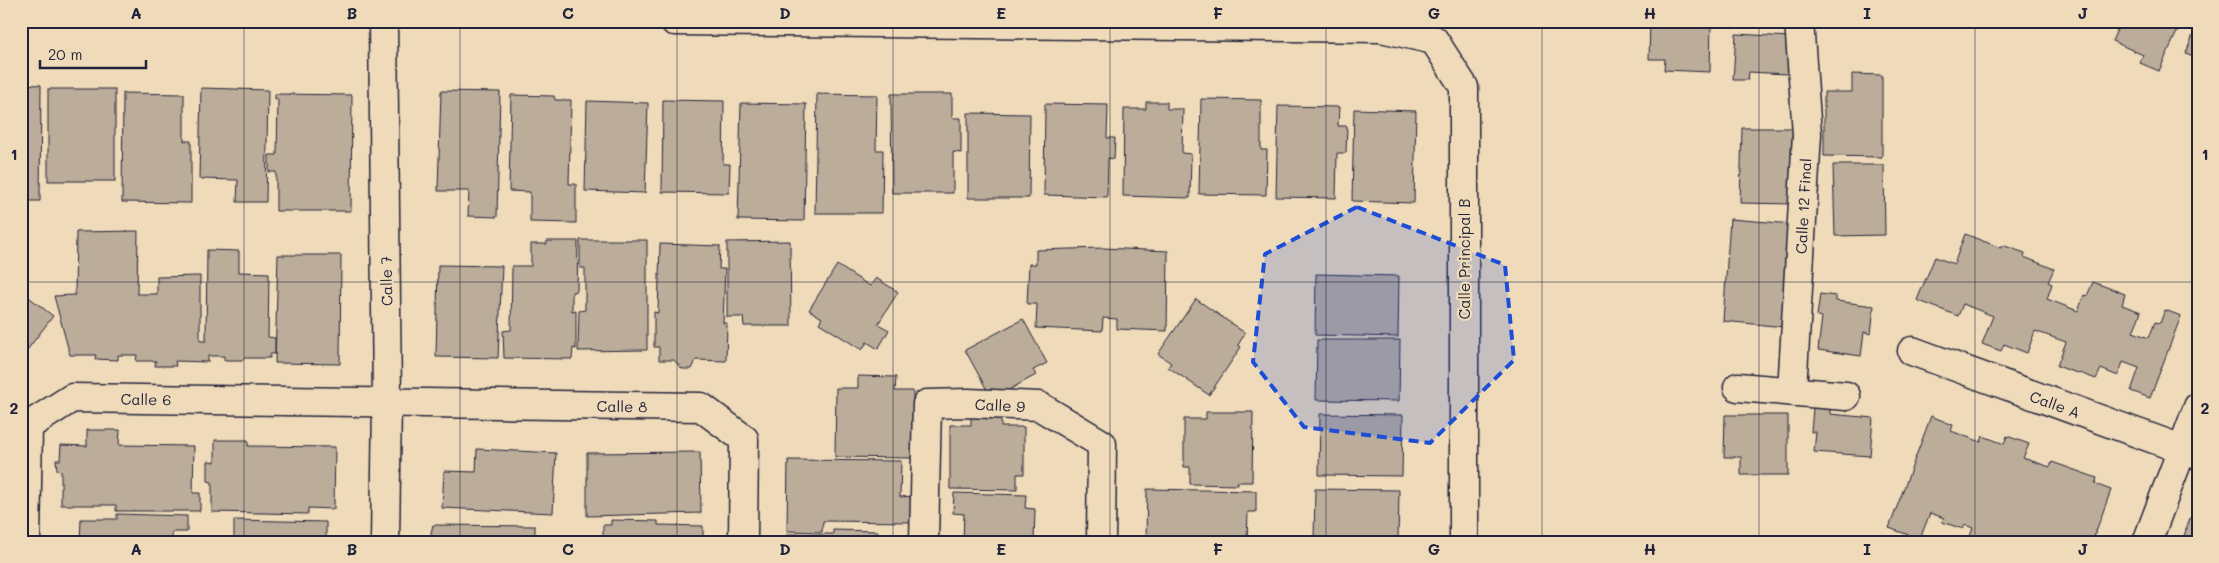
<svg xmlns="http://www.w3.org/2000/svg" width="2219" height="563" font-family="Mali,sans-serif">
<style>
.building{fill:#bcad9a;stroke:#22223b}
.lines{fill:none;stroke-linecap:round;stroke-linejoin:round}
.street-casing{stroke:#22223b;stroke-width:31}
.secondary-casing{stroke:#22223b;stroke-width:31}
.street{stroke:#efdbb9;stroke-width:28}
.secondary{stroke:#efdbb9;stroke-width:28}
.marked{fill:#1d4ed8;fill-opacity:0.2;stroke:#1d4ed8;stroke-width:4;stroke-dasharray:10 6;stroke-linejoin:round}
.grid{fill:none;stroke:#22223b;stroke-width:1;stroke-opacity:0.55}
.labels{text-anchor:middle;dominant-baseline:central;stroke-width:4.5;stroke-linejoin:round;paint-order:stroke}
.street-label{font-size:15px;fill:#22223b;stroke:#efdbb9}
.neatline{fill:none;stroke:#22223b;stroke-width:2}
.grid-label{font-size:16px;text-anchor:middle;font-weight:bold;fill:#22223b}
</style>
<rect width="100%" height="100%" fill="#efdbb9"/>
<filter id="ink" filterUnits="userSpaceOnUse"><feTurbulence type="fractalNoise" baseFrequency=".02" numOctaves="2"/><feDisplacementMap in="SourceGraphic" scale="10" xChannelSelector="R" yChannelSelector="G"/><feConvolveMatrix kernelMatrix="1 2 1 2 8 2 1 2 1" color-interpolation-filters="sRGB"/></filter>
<g filter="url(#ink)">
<g class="building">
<path d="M1650,21H1711L1710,72L1664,70L1665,59H1649Z"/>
<path d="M1729,21H1784L1785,26L1730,27Z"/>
<path d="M2121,21H2182L2159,71L2140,63L2143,55L2112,41Z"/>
<path d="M2198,22V58L2186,53Z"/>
<path d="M1736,34L1790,37L1787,74L1749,72L1748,80H1733Z"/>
<path d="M1852,74L1882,75V157L1824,156V92H1852Z"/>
<path d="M21,84L41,85L40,201H21Z"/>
<path d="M201,88L268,90L266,202H237L238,180L199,179Z"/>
<rect x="48" y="89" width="67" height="92"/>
<path d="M441,91L500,92L497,217L468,216L469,191H438Z"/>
<path d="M123,93L184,94V141H191V203L122,202Z"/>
<path d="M275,94L352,95L351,211H276V172H269V155H277L278,99H275Z"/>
<path d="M817,94L877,95L876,150H883L882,213H815Z"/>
<path d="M891,94H952V118H961V153L953,152V193H892Z"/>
<path d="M511,95L554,96L555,100H571L569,184H576V223L530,222V192L509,191Z"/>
<path d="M1201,99L1261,100V150H1267L1266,195L1199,194Z"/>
<path d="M663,100L724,101L723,164H730L729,193L662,192Z"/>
<path d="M587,101L648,103L645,193L585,191Z"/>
<path d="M1146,102H1167V109H1183L1182,153L1191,154L1190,198L1123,196L1124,109H1146Z"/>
<path d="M741,103L806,104L804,221L738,220Z"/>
<path d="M1045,104L1108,105L1107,138H1115L1114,159L1108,158L1107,197L1044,195Z"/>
<path d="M1278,106L1339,107L1338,126H1347L1346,153H1337L1336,198L1276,197Z"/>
<path d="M1354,109L1416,111L1414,203L1352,201Z"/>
<path d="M968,113L1030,114L1029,198H968Z"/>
<path d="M1742,128H1795L1794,204L1740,203Z"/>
<path d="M1833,165H1884L1885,235L1835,236Z"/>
<path d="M1730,219L1793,224L1785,327L1723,321Z"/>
<path d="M138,231L137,294H157V277L200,276V341H206L207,250L239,251V272L269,273L268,337L275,338V354H270V358H244L243,360H224V356H208V362L175,361L176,366H155L156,361H136L137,355H118V360L95,359L96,355H70L54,296L75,295L76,232Z"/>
<path d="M1965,234L2001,248L2002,245L2025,253L2024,257L2054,269L2048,282L2052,284L2047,299L2078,311L2084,295L2087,296L2093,282L2125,294L2122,305L2141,312L2133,332L2149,338L2155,322L2160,323L2165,310L2181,316L2150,398L2131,391L2139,368L2123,362L2118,376L2101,369L2096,379L2077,372V373L2057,366L2066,342L2035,331L2027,353L2004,344L2001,351L1982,344L1993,316L1963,304L1958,316L1917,300L1935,257L1954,264Z"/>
<path d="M580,240H647V350L578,351L579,311L585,310V268H580Z"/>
<path d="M547,241H578L577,291L572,292V311L576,310V349L573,348L572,359L504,358L503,331L511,330L512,266H531V244H547Z"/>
<path d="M790,241L791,326H744L743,317H727V242Z"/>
<path d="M660,244L720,246L719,269H725L723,323H727L726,361L696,360L692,369H682L674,360H659V347H654V312L658,313Z"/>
<path d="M1103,248L1168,251L1167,331L1117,329V319L1103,318L1102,331L1036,328L1037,304H1027L1029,264H1036V250Z"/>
<path d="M278,255H341L340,364L275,363Z"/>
<path d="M438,265L502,266L498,358L436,357Z"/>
<path d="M837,265L870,286L876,278L898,292L878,324L889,330L878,349L867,342L862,350L819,323L822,318L809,310Z"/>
<path d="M1316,274L1399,276L1398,337L1315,335Z"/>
<path d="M21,291L53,316L21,358Z"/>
<path d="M1820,294L1836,296V301L1874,306L1871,334L1864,332L1861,356L1818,350L1822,317L1817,316Z"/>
<path d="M1196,299L1245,333L1238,345L1241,347L1209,395L1168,367L1171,363L1158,354Z"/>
<path d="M1023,319L1047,363L1033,370L1036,375L992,399L965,350Z"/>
<path d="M1317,340H1400L1399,401L1316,400Z"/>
<path d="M858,376L896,377L895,391H913V458L835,457L836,388H858Z"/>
<path d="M1813,408L1830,409V414L1873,418L1870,456L1814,452L1816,432H1811Z"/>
<path d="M1206,412H1253L1252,482H1237L1238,485L1190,484V467H1184V419H1206Z"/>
<path d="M971,414H1001V427H1024V474H1017V490L950,489V425H971Z"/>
<path d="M1320,414L1403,415L1402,476L1319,475Z"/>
<path d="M1725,415H1788V475H1741V457H1724Z"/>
<path d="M1931,416L1953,425L1951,431L1981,442L1983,436L2004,444L2007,436L2029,444L2023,458L2050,467L2052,462L2097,478L2095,484L2111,490L2092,542H1968L1973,528L1965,525L1963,529L1942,522L1944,518L1930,513L1920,539L1889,528Z"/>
<path d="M87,430H120L119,445L194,446L193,493H200V511H116V505H61V471L57,470L56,460H60L61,445L87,446Z"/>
<path d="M215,440H248V446L335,447L334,509L308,508V514L212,512V482L208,481V461L215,462Z"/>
<path d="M477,449L556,453L553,513L442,508L444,471L476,472Z"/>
<path d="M700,452L701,513L587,516V453Z"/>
<path d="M788,460L901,461L900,497L916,496V522L823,521L822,532L787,531Z"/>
<path d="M1147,489L1256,491V512H1248L1247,542H1146Z"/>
<path d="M1315,489L1399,490L1398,542H1314Z"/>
<path d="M954,493L1026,495L1025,508L1035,509L1034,542H963L964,514L953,513Z"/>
<path d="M117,514L187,516V532H172V542H80L81,519H117Z"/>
<path d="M2190,518L2198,521V542H2182Z"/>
<path d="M234,520L326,522V539L329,542H234Z"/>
<path d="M611,520L658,521V525L703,526V542H607L603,540V525H611Z"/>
<path d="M433,525L535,526V542H433L431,533Z"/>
<path d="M833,530L878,531V537H903V542H787V534H833Z"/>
</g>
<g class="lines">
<g class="street-casing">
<g id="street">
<path d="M383,21L387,401L385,542"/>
<path d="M1384,21L1381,28L1434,40L1464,87V542"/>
<path d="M1912,351L2198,455"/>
<path d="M1738,387L1846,396"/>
<path d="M1792,391L1807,134L1799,21"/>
<path d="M26,542L28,426L72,398L701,407L744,439L743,542"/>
<path d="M924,542L927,404L968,403L1039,406L1102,444L1101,542"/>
<path d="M2147,542L2198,407"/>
</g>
</g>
<g class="secondary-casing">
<path id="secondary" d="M674,21L1381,28"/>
</g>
<use href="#street" class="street"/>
<use href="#secondary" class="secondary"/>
</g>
</g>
<path class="marked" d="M1357,207L1505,265L1514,360L1430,443L1304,427L1253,362L1265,254Z"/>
<path class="grid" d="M244,21V542M460,21V542M677,21V542M893,21V542M1110,21V542M1326,21V542M1542,21V542M1759,21V542M1975,21V542M21,282H2198"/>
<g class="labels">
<g class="street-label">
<text transform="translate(1803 206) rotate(-87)">Calle 12 Final</text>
<text transform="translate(1464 259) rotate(-90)">Calle Principal B</text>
<text transform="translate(386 281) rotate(-91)">Calle 7</text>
<text transform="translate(146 399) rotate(1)">Calle 6</text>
<text transform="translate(2055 404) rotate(20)">Calle A</text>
<text transform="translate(1000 405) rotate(3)">Calle 9</text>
<text transform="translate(622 406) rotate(1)">Calle 8</text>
</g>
</g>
<rect width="2219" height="563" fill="none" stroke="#efdbb9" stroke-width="55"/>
<path d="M40 60v8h106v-8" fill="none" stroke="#22223b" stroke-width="2.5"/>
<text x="48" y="60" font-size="15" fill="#22223b" stroke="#efdbb9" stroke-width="4" paint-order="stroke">20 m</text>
<rect x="28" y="28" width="2164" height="508" class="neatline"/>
<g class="grid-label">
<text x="136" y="19">A</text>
<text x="352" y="19">B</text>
<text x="568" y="19">C</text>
<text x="785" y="19">D</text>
<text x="1001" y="19">E</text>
<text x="1218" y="19">F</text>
<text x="1434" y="19">G</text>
<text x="1650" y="19">H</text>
<text x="1867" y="19">I</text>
<text x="2083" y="19">J</text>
<text x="14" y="160">1</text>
<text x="2205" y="160">1</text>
<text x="14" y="414">2</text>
<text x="2205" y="414">2</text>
<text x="136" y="555">A</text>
<text x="352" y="555">B</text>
<text x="568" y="555">C</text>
<text x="785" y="555">D</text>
<text x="1001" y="555">E</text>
<text x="1218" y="555">F</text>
<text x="1434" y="555">G</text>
<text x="1650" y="555">H</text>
<text x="1867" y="555">I</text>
<text x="2083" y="555">J</text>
</g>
</svg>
